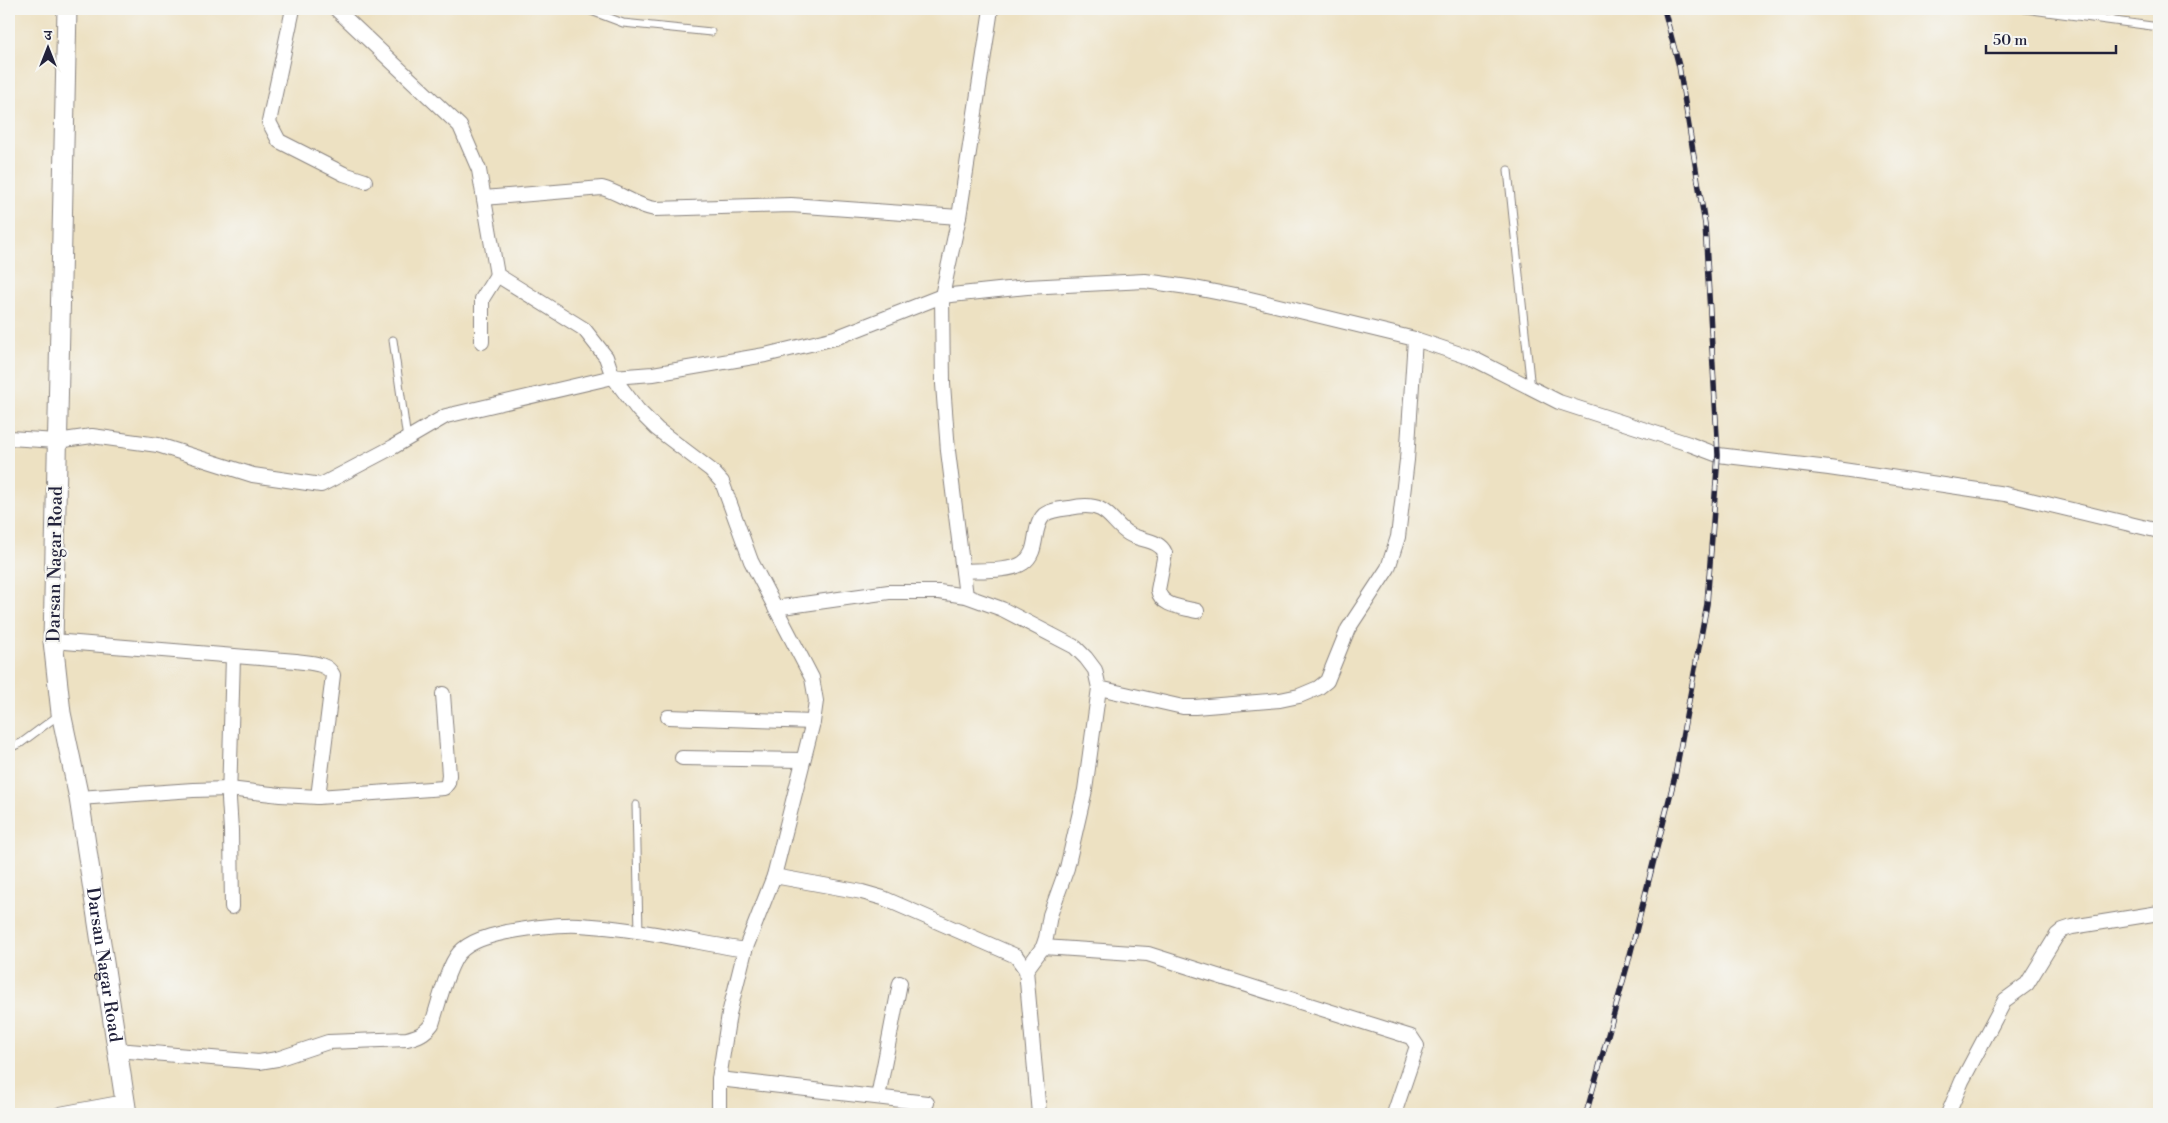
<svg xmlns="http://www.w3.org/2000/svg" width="2168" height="1123" font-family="'Libre Bodoni','Noto Serif Devanagari',serif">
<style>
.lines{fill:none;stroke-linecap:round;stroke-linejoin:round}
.lane-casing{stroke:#88827e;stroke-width:9}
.street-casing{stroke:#88827e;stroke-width:16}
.secondary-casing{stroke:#88827e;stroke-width:21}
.lane{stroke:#fff;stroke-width:7}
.street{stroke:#fff;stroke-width:14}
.secondary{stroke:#fff;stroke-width:19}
.rail-casing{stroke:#22223b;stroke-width:5.5}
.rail{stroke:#f6f6f2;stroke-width:4;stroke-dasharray:11;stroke-linecap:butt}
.labels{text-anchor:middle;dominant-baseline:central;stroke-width:4.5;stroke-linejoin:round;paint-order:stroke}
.street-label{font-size:18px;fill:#22223b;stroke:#f6f6f2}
</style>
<rect width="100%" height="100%" fill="#f6f6f2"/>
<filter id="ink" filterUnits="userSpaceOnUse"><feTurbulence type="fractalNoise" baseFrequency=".02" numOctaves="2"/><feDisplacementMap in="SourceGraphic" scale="10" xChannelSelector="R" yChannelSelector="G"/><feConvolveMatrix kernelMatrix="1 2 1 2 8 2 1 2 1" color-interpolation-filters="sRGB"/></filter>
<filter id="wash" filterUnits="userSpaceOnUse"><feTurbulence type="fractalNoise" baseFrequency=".0096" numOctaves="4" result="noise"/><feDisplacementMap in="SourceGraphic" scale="20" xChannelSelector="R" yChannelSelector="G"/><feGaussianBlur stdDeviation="1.12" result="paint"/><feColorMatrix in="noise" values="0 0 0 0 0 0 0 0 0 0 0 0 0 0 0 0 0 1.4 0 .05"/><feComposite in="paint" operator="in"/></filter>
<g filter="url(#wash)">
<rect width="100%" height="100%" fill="#ede1c2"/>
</g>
<g filter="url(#ink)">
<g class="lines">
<g class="lane-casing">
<g id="lane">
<path d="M586,9L623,23L711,32"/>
<path d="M2025,9L2159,27"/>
<path d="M1508,170L1531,389"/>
<path d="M393,340L407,439"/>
<path d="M9,748L21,743L60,714"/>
<path d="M636,805L639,932"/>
</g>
</g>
<g class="street-casing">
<g id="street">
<path d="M293,9L269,122L279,141L344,174L365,181"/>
<path d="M336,9L460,126L479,170L497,275L584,329L606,357L613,377L638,410L657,429L711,470L722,482L751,561L812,678L816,701L813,722L774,876L745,950L729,1014L719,1079V1114"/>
<path d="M484,198L602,188C621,193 635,206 655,209L791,205L959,217"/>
<path d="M482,342V299L497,275"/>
<path d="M9,438L57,441L92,436L158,445L253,475L321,485L393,447L446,416L613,377L653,374L765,355L835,338L942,296L1027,287L1145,281L1195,288L1246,298L1415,339L1472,358L1559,402L1689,444L1718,455L1829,468L2005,494L2159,531"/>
<path d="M963,571C979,570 1010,572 1023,563C1040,552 1031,528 1044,515C1050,510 1062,509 1070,508C1079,506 1092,505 1100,509C1111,514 1118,528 1129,534C1140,541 1159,539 1165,553L1158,590C1161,607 1183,607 1197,611"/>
<path d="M966,596L948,451L943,384L942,296L959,217L991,9"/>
<path d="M775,608L889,592H939L966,596L1002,609L1075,647L1086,658L1095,670L1099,688L1085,790L1067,868L1050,915L1046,938L1043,947L1026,970"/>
<path d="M53,641L296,661C308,663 327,662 333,675L318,797"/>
<path d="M1099,688L1183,707H1195L1280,700L1299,696L1318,688L1327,681L1348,629L1388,568L1398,537L1407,460L1415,339"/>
<path d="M668,717L813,722"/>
<path d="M682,758L803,760"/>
<path d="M79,798L193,790L229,789L280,795L318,797L444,788L448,783L449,775L443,694"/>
<path d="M774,876L862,892L883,898L1016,956L1026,970L1039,1114"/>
<path d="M232,907L231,830L229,799L233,656"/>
<path d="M1043,947L1148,954L1411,1037L1417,1046L1394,1114"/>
<path d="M117,1050L259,1062L277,1059L328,1042L407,1039C419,1036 425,1033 432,1024C438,1006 447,967 459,953C471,940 490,936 507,932C531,928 555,924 579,925C635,928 690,941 745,950"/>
<path d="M719,1079L927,1103"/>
<path d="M878,1097L900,983"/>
<path d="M60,1114L125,1102"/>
<path d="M1948,1114L1962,1081L2005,1000L2027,984L2057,935L2063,930L2072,927L2159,913"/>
</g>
</g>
<g class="secondary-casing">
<g id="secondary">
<path id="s1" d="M67,9L53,641L61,713L79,798L127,1114"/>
</g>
</g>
<use href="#lane" class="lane"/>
<use href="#street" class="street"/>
<use href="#secondary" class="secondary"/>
<g class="rail-casing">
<path id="rail" d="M1586,1114L1628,963L1675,776L1707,604L1718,455L1705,224L1679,66L1664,9"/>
</g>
<use href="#rail" class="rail"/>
</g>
</g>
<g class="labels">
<g class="street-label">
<text transform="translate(55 564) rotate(-89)">Darsan Nagar Road</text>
<text stroke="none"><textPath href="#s1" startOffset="960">Darsan Nagar Road</textPath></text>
</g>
</g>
<rect width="2168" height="1123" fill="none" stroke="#f6f6f2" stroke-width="30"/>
<g transform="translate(48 48)" stroke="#f6f6f2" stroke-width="4" paint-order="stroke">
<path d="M0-4L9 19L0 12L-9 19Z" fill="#22223b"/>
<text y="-8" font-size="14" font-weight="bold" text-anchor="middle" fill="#22223b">उ</text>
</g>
<path d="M1986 45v8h130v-8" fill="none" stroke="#22223b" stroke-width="2.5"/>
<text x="1993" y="45" font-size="15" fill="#22223b" stroke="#f6f6f2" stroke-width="4" paint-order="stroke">50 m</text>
</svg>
